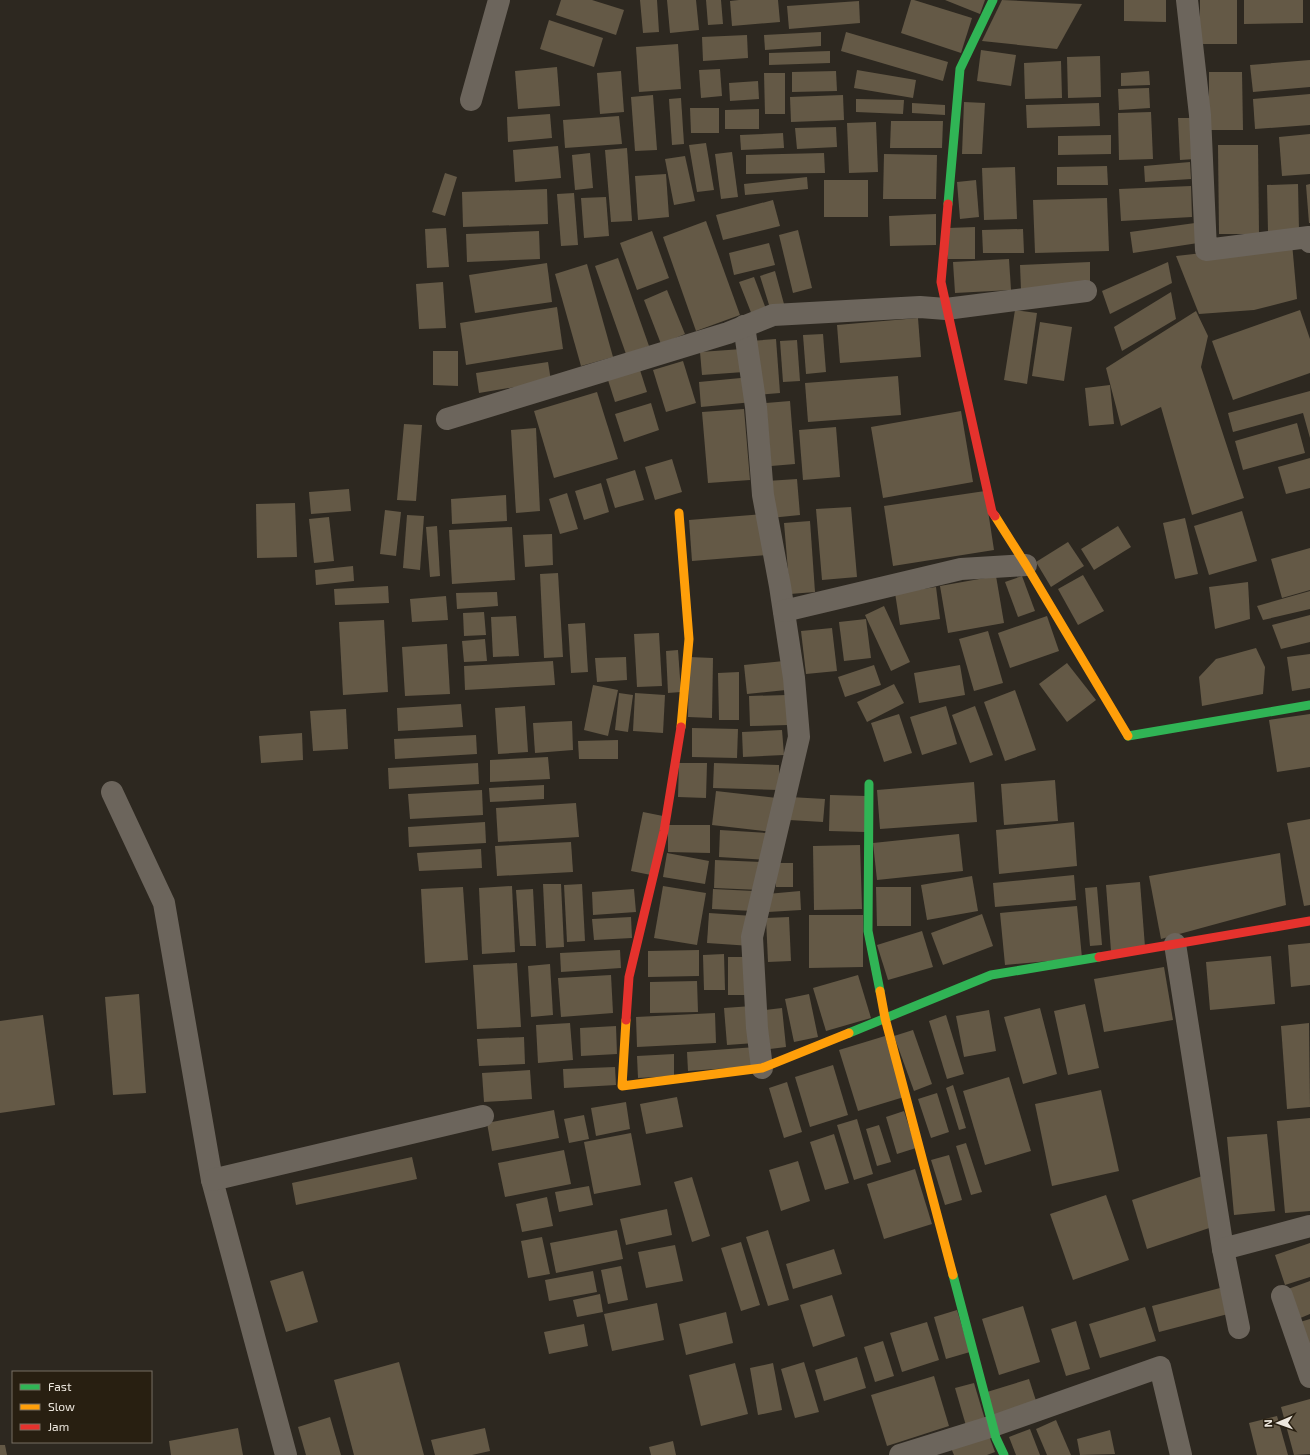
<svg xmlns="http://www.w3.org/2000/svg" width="1310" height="1455" font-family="'Exo 2',sans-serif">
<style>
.building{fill:#645946}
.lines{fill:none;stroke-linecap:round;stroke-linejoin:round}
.street{stroke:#6c655c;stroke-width:22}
.fast{stroke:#30b455;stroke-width:9}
.slow{stroke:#ff9f0a;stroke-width:9}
.jam{stroke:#e5322d;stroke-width:9}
</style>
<rect width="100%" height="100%" fill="#2d2820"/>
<g class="building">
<path d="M561,0H592L624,10L616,35L556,15Z"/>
<path d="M640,0H657L659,32L643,33Z"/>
<path d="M667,0H696L699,30L670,33Z"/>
<path d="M706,0H721L723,24L708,25Z"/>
<path d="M739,0H778L780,22L732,26L730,1Z"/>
<path d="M911,0H914L972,18L961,53L901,33Z"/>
<path d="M945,0H985L980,14Z"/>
<path d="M1002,0L1082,4L1057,49L982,41Z"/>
<path d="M1124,0H1166V22L1124,21Z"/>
<rect x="1200" y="0" width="37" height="44"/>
<path d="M1244,0H1303V23L1244,24Z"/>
<path d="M859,1L860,23L789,29L787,6Z"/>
<path d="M549,20L603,38L594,67L540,49Z"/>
<path d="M821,32V46L765,50L764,35Z"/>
<path d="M846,32L948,62L943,81L841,51Z"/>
<path d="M747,35L748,58L703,61L702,37Z"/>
<path d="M678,44L681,89L639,92L636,47Z"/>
<path d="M981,50L1016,55L1011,86L977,81Z"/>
<path d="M830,51V63L769,65V53Z"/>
<path d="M1100,56L1101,97L1068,98L1067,57Z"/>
<path d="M1310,60V87L1253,92L1250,65Z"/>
<path d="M1061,61L1062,98L1025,99L1024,63Z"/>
<path d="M557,67L560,106L518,109L515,71Z"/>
<path d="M720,69L722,96L701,98L699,70Z"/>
<path d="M857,70L916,80L913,98L854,88Z"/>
<path d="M621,71L624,112L600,114L597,73Z"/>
<path d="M836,71L837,91L792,92V72Z"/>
<path d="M1149,71L1150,85L1121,86V73Z"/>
<path d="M1209,72H1242L1243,130H1209Z"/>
<path d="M764,73H785V114H765Z"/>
<path d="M758,81L759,99L730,101L729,83Z"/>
<path d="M1149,88L1150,108L1119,110L1118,89Z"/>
<path d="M1310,94V125L1255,129L1253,99Z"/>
<path d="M653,95L657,150L635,151L631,97Z"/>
<path d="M843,95L844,120L791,122L790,97Z"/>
<path d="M681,98L684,144L672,145L669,99Z"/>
<path d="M856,99L904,100L903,114L856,112Z"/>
<path d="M964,102L985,103L982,154H962Z"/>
<path d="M912,103L945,105V115L912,113Z"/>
<path d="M1099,103L1100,126L1027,128L1026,105Z"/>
<path d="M690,108H719V133H691Z"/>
<path d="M759,109V129H725V110Z"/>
<path d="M1151,112L1153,159L1119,160L1118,113Z"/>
<path d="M550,114L552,138L508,142L507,117Z"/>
<path d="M619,116L622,144L565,148L563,120Z"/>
<path d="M1178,118H1192L1195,159L1180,160Z"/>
<path d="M891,121H943L942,148H890Z"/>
<path d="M876,122L878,172L849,173L847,123Z"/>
<path d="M836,127L837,147L797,149L795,128Z"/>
<path d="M783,133L784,148L741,150L740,135Z"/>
<path d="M1310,134V174L1282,176L1279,137Z"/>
<path d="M1111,135V154L1058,155V136Z"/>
<path d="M706,143L714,190L697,192L689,145Z"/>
<path d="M1218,145H1258L1259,234H1219Z"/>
<path d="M558,146L561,178L515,182L513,150Z"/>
<path d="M627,148L632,221L611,222L605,150Z"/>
<path d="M732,152L738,197L721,199L715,154Z"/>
<path d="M590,153L593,188L575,190L572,155Z"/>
<path d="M824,153L825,173L746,174V155Z"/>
<path d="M884,154L937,155L936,199H883Z"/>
<path d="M685,156L695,201L674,205L665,159Z"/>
<path d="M1190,162L1191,179L1145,182L1144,166Z"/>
<path d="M1107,166L1108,185H1057V167Z"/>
<path d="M1015,167L1017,219L984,220L982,168Z"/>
<path d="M445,173L457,177L445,216L432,212Z"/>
<path d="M666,174L669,217L638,220L635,176Z"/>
<path d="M807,177L808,189L745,195L744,184Z"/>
<rect x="824" y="180" width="44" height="37"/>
<path d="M976,180L979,217L960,219L957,182Z"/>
<path d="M1298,184L1299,231L1268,232L1267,185Z"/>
<path d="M1310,184V223H1309L1306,185Z"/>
<path d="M1191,186L1192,217L1121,221L1119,189Z"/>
<path d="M547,189L548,224L463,227L462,192Z"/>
<path d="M574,193L578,245L561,246L557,194Z"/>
<path d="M606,197L609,236L584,238L581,198Z"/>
<path d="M1107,198L1109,251L1035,253L1033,200Z"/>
<path d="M773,200L780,226L723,240L716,215Z"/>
<path d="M936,214V245L890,246L889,216Z"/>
<path d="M706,221L740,315L696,331L663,237Z"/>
<path d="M1195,223L1198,243L1133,253L1130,232Z"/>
<path d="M975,227V259H948V228Z"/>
<path d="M446,228L449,267L427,268L425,229Z"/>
<path d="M1023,229L1024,253H983L982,230Z"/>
<path d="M798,230L812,288L793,293L779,235Z"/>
<path d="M539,231L540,259L467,262L466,234Z"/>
<path d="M652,231L669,278L637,290L620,243Z"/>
<path d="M769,243L775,265L734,275L729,253Z"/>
<path d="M1292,243L1297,299L1254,310L1199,314L1176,256Z"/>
<path d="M618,258L649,346L626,354L595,266Z"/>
<path d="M1009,259L1011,290L955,293L953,262Z"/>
<path d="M1090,262V287L1021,290L1020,265Z"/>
<path d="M1168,262L1172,283L1110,314L1102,291Z"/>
<path d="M547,263L552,302L475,313L469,275Z"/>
<path d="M587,264L613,357L581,366L555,274Z"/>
<path d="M775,271L784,304L770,308L760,276Z"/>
<path d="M754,277L766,309L752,315L739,282Z"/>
<path d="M443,282L446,328L419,329L416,284Z"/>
<path d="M667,290L685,334L661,344L644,300Z"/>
<path d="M1171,292L1176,319L1122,351L1114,327Z"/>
<path d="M557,307L563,349L466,365L460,323Z"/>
<path d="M1015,310L1037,313L1027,384L1004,380Z"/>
<path d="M1300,310L1310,339V373L1233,400L1212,341Z"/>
<path d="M1196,311L1208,336L1201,367L1244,498L1192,515L1161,407L1121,426L1106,368Z"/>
<path d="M918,318L921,357L840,363L837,325Z"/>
<path d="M1040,322L1072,327L1064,381L1032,376Z"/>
<path d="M823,334L826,372L806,374L803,335Z"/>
<path d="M776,339L780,393L755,395L751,341Z"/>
<path d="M797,340L800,381L783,382L780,341Z"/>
<path d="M742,349L744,372L702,375L700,352Z"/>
<path d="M433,351H458V386L433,385Z"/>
<path d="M683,361L696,403L666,412L653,370Z"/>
<path d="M548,362L551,381L479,393L476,373Z"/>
<path d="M640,370L647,392L615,402L608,380Z"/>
<path d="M898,376L901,415L808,422L805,383Z"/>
<path d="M751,377L753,402L701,407L699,382Z"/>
<path d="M1110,385L1114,424L1089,426L1085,388Z"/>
<path d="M1310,391V438L1303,413L1233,432L1228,413Z"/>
<path d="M597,392L618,459L554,478L534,411Z"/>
<path d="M790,401L795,464L771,466L766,403Z"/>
<path d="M651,403L659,430L624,442L615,414Z"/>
<path d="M744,409L750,480L708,483L702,412Z"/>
<path d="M961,411L973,482L883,498L871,427Z"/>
<path d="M1297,423L1305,453L1243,470L1235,441Z"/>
<path d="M404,424L422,425L416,501L397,500Z"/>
<path d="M836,427L840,477L803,480L799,430Z"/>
<path d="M536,428L540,511L516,513L511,430Z"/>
<path d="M1310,458V488L1286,494L1278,467Z"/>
<path d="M672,459L682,492L655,500L645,467Z"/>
<path d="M635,470L644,500L615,508L606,479Z"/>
<path d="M797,479L800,515L770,518L767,481Z"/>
<path d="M601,483L609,512L584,520L575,491Z"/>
<path d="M349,489L351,511L311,514L309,492Z"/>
<path d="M985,491L994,550L893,566L884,506Z"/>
<path d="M567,493L578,529L560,534L549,499Z"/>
<path d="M506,495L507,521L452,524L451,499Z"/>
<path d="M295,503L297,557L257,558L256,504Z"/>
<path d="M851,507L857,577L822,580L816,509Z"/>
<path d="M385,510L401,512L396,556L380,554Z"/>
<path d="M1242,511L1257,561L1209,575L1194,526Z"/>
<path d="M764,514L768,555L692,561L689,520Z"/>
<path d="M407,515L424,516L420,570L403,568Z"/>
<path d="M329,517L334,561L314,563L309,519Z"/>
<path d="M1185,518L1198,574L1175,579L1163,523Z"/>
<path d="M810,521L815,592L790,594L784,523Z"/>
<path d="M437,526L440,576L430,577L426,527Z"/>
<path d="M1118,526L1131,547L1094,570L1081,549Z"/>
<path d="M512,527L515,580L452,584L449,530Z"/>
<path d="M552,534L553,565L525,567L523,535Z"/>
<path d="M1068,542L1084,566L1051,587L1036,562Z"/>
<path d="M1310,548V590L1282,598L1271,559Z"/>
<path d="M353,566L354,581L316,585L315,570Z"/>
<path d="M558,573L563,657L544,658L540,574Z"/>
<path d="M1083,575L1104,611L1078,625L1058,589Z"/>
<path d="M996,576L1004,623L948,633L940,586Z"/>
<path d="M1022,576L1035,611L1018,617L1005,582Z"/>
<path d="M1248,582L1250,619L1215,629L1209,587Z"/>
<path d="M388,586L389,603L335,605L334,589Z"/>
<path d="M936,587L940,619L900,625L895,593Z"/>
<path d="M1310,591V609L1263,620L1257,606Z"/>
<path d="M497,592L498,606L457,609L456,593Z"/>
<path d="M446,596L448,620L412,622L410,599Z"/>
<path d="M884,606L910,662L891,671L865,615Z"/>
<path d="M484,612L486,635L464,636L463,613Z"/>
<path d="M1310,615V642L1281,649L1272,625Z"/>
<path d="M516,616L519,656L493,657L491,617Z"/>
<path d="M1047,616L1059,651L1010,668L998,633Z"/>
<path d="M866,619L871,658L844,661L839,622Z"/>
<path d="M384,620L388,692L343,695L339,622Z"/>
<path d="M585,623L588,672L571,673L568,624Z"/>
<path d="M832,628L837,671L806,674L801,631Z"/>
<path d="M988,631L1003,683L974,691L959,639Z"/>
<path d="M659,633L662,686L637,687L634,634Z"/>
<path d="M485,639L487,661L464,662L462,641Z"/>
<path d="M447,644L450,694L405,696L402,647Z"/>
<path d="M1256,648L1265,667L1263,694L1202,706L1199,677L1216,659Z"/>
<path d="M678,650L681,692L668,693L666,651Z"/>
<path d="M1310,654V688L1292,691L1287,657Z"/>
<path d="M626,657L627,680L597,682L595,658Z"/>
<path d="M689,657L713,658L712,718L688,717Z"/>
<path d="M553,661L555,685L465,690L464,666Z"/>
<path d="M784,661L786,690L747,694L744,665Z"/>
<path d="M1067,663L1096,700L1067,722L1039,684Z"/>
<path d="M874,665L881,685L845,697L838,677Z"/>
<path d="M960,665L965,695L919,703L914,673Z"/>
<path d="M739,672V720H719L718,673Z"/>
<path d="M894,684L904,703L867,722L857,702Z"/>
<path d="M593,685L618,690L608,736L584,730Z"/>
<path d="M1015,690L1036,750L1005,761L984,702Z"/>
<path d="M619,693L633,695L628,732L615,730Z"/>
<path d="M635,693L665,695L663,733L633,731Z"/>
<path d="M787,695L788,725L750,726L749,696Z"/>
<path d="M461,704L463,727L398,731L397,708Z"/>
<path d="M525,706L528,752L498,754L495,708Z"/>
<path d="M946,706L957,744L922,755L910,717Z"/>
<path d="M975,706L993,755L970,763L952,715Z"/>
<path d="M346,709L348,749L313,751L310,711Z"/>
<path d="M899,714L912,753L884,762L871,723Z"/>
<path d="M1310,714V767L1277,772L1269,720Z"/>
<path d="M572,721L573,750L535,753L533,723Z"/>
<path d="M692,728L738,729L737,758L692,757Z"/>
<path d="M782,730L784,755L743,757L742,732Z"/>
<path d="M302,733L303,760L261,763L259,736Z"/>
<path d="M476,735L477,754L395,759L394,739Z"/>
<path d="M618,740V759H579L578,741Z"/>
<path d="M548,757L550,779L490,782V760Z"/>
<path d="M478,763L479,784L389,789L388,768Z"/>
<path d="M679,763H707L706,798L678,797Z"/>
<path d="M714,763L779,765V790L713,788Z"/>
<path d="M1055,780L1058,821L1004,825L1001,784Z"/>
<path d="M974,782L977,822L880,829L877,790Z"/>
<path d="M544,785V799L490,802L489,788Z"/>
<path d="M482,790L483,815L410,819L408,794Z"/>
<path d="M716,791L777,798L772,832L712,825Z"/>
<path d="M830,795L866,796L865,832L829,831Z"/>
<path d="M790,797L825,799L823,822L789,820Z"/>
<path d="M576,803L579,837L498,842L496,808Z"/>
<path d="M643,812L663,816L651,875L631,871Z"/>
<path d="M1310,819V905L1304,906L1287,823Z"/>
<path d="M485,822L486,843L409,847L408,827Z"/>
<path d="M1074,822L1077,866L999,874L996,830Z"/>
<path d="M668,825H710V853L668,852Z"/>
<path d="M720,830L767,833L766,860L719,857Z"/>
<path d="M959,834L963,871L877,880L873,843Z"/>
<path d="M571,842L573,872L497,876L495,846Z"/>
<path d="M860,845L862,909L814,910L813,846Z"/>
<path d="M481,849L482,868L419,871L417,853Z"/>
<path d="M667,853L709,861L705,884L663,877Z"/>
<path d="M1280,853L1286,905L1161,939L1149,876Z"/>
<path d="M715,860L761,862L760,890L714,888Z"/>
<rect x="776" y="863" width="17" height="24"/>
<path d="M1074,875L1076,900L995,907L993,883Z"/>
<path d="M972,876L978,911L927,920L921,885Z"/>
<path d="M1140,882L1145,947L1111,951L1106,885Z"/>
<path d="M543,884H561L564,947L546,948Z"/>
<path d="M582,884L585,941L567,942L564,885Z"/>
<path d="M512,886L515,952L482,954L479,888Z"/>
<path d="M663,886L706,893L697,945L654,938Z"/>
<path d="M463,887L468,960L425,963L421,889Z"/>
<path d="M876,887H911V926H877Z"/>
<path d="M1097,887L1102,945L1090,946L1085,888Z"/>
<path d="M533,889L536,946H520L516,890Z"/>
<path d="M634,889L636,912L593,915L592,892Z"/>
<path d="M713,889L754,891L753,911L712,909Z"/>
<path d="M800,891L801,910L768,912L767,894Z"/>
<path d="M1077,906L1082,958L1005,965L1000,913Z"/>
<path d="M709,913L753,916L751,946L707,943Z"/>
<path d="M982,914L993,946L943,965L931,933Z"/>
<path d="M809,915H863V967L809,968Z"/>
<path d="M631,917L632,938L594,940L592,919Z"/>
<path d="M789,917L791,961L768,962L766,918Z"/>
<path d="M922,931L933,967L888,980L877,945Z"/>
<path d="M1310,943V985L1291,987L1288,945Z"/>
<path d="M620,950L621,968L561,972L560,953Z"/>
<path d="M699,950V976L648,977V951Z"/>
<path d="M724,954L725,990H704L703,955Z"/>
<path d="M1271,956L1275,1004L1210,1010L1206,962Z"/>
<path d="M728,957H749L750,995H728Z"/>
<path d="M517,963L521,1027L477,1029L473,965Z"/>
<path d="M550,964L553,1015L531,1017L528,966Z"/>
<path d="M1164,967L1173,1020L1104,1032L1094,979Z"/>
<path d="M611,975L613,1013L561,1017L558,978Z"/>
<path d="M858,975L871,1018L826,1031L813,988Z"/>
<path d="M697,981L698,1012L650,1013V982Z"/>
<path d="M139,994L146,1093L113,1095L105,997Z"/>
<path d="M809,994L818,1037L794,1042L785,999Z"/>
<path d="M1085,1004L1099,1068L1068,1075L1054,1011Z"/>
<path d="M752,1006L755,1043L727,1045L724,1008Z"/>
<path d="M782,1008L786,1047L770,1049L765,1010Z"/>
<path d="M1040,1008L1057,1074L1023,1084L1004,1017Z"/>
<path d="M989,1010L996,1051L964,1057L956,1016Z"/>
<path d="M715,1013L716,1043L637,1047L636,1017Z"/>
<path d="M43,1015L55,1105L0,1113V1021Z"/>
<path d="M946,1015L964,1074L947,1079L929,1021Z"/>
<path d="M570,1023L573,1060L538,1063L536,1025Z"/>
<path d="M1309,1023L1310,1107L1287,1109L1281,1026Z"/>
<path d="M616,1026L617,1054L581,1056L580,1028Z"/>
<path d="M913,1030L932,1084L914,1091L894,1036Z"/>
<path d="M885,1036L904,1097L858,1111L839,1050Z"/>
<path d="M524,1037L525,1064L479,1066L477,1039Z"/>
<path d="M756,1047L758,1066L688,1071L687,1052Z"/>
<path d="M674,1054V1076L638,1078L637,1056Z"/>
<path d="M833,1065L848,1115L810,1127L795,1077Z"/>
<path d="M615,1067L616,1085L564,1088L563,1069Z"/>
<path d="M530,1070L532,1099L484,1102L482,1073Z"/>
<path d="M1009,1077L1031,1151L985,1165L963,1091Z"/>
<path d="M787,1082L802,1132L784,1138L769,1088Z"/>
<path d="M953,1085L966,1128L959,1130L946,1088Z"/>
<path d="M1101,1090L1119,1171L1052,1186L1035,1104Z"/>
<path d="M937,1093L949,1132L931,1138L918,1099Z"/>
<path d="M677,1097L683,1127L646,1134L640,1104Z"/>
<path d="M626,1102L630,1129L596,1136L591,1108Z"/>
<path d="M554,1110L559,1138L492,1151L487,1123Z"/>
<path d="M904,1111L916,1148L897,1154L886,1117Z"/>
<path d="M584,1115L589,1139L569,1143L564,1119Z"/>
<path d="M1310,1118V1211L1285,1213L1277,1121Z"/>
<path d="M857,1119L873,1174L854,1180L837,1125Z"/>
<path d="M879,1125L891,1162L877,1166L866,1129Z"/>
<path d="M631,1133L641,1185L594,1194L584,1142Z"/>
<path d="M834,1134L849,1183L825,1190L810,1142Z"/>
<path d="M1267,1134L1275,1211L1234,1215L1227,1137Z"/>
<path d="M966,1143L982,1192L971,1195L956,1146Z"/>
<path d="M564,1150L571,1184L505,1197L498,1163Z"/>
<path d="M949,1155L962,1200L945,1205L931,1160Z"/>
<path d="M412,1157L417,1179L296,1205L292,1183Z"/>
<path d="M798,1161L810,1201L781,1211L769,1170Z"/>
<path d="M915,1169L932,1224L884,1239L867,1184Z"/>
<path d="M1208,1174L1224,1223L1147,1249L1132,1200Z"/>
<path d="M692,1177L710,1236L692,1242L674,1182Z"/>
<path d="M589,1186L593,1205L559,1212L555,1192Z"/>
<path d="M1106,1195L1129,1260L1073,1280L1050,1214Z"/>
<path d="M547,1197L553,1226L522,1232L516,1204Z"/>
<path d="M667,1209L672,1235L626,1245L620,1219Z"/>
<path d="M617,1230L623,1259L556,1273L550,1243Z"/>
<path d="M768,1230L789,1300L768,1306L746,1237Z"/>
<path d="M542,1237L550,1274L528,1278L521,1241Z"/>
<path d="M741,1242L760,1305L741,1311L721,1248Z"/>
<path d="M1310,1243V1277L1285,1285L1275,1255Z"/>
<path d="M675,1245L683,1281L646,1288L638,1252Z"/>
<path d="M834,1249L842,1274L793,1289L786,1264Z"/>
<path d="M621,1266L628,1300L608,1304L601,1270Z"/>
<path d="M303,1271L318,1322L286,1332L270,1281Z"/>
<path d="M593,1271L597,1292L549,1301L545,1280Z"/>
<path d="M1310,1281V1314L1298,1319L1288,1289Z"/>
<path d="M1220,1288L1228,1314L1159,1332L1152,1306Z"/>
<path d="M600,1294L603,1312L577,1317L573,1300Z"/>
<path d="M832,1295L845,1336L813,1347L800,1305Z"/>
<path d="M657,1303L664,1340L612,1351L604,1314Z"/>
<path d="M1023,1306L1040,1362L999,1375L982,1319Z"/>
<path d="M1145,1307L1156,1341L1100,1358L1089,1324Z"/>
<path d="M957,1310L970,1352L946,1359L934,1317Z"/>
<path d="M726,1312L733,1343L686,1355L679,1324Z"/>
<path d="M1310,1319V1349L1300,1322Z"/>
<path d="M1076,1321L1090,1369L1066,1376L1051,1329Z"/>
<path d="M927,1322L939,1360L902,1372L890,1333Z"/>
<path d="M584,1324L588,1346L549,1354L544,1332Z"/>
<path d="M883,1341L894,1376L875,1382L864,1347Z"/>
<path d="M857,1357L866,1388L824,1401L815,1370Z"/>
<path d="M399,1362L424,1455H354L334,1380Z"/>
<path d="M804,1362L819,1412L795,1418L781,1369Z"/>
<path d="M735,1363L748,1414L701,1426L689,1375Z"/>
<path d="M773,1363L782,1410L758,1415L750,1368Z"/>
<path d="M934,1376L949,1426L887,1446L871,1395Z"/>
<path d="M1029,1379L1038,1407L996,1421L987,1392Z"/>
<path d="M974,1383L986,1423L967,1429L955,1388Z"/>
<path d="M1310,1399V1454L1294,1455L1281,1407Z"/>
<path d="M1277,1416L1288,1455H1257L1249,1423Z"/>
<path d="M330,1417L341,1455H306L298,1427Z"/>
<path d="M1056,1420L1071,1455H1047L1036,1429Z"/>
<path d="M238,1428L243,1455H171L169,1441Z"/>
<path d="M485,1428L490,1451L472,1455H435L431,1440Z"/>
<path d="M1030,1429L1040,1455H1016L1009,1437Z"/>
<path d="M1110,1430L1115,1454L1080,1455L1077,1439Z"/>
<path d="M988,1433L995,1452L987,1455H954L951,1448Z"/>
<path d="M673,1441L676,1455H651L649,1447Z"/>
<path d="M0,1445H5L7,1455H0Z"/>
</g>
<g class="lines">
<g class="street">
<path d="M1187,0L1200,115L1206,250L1309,237L1310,242"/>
<path d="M471,100L499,0"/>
<path d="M744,326L756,407L763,495L780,586L794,678L799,737L752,937L757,1028L762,1068"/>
<path d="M447,419L728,333L773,315L920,307L946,309L1086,291"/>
<path d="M784,611L961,569L1026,565"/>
<path d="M112,792L164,903L212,1180L286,1455"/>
<path d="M1175,944L1223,1249"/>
<path d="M212,1180L483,1116"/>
<path d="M1282,1296L1310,1377"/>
<path d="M1239,1328L1223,1249L1310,1226"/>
<path d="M900,1455L993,1426L1160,1367L1181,1455"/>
</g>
<g class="fast">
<path d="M948,204L960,69L993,0"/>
<path d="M1128,736L1310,705"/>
<path d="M869,784L868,931L880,991"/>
<path d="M849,1033L991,975L1099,957"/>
<path d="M953,1275L996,1438L1004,1455"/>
</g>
<g class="slow">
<path d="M679,513L689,639L681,727"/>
<path d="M995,516L1026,565L1128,736"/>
<path d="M880,991L885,1018L953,1275"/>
<path d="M626,1020L622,1086L762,1068L849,1033"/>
</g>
<g class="jam">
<path d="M948,204L941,282L992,512L995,516"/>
<path d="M1099,957L1310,921"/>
<path d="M626,1020L629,977L664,831L681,727"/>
</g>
</g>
<rect x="12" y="1371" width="140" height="72" fill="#281f11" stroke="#776f63"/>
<rect x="20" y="1384" width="20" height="6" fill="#30b455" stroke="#776f63"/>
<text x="48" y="1391" font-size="12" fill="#ede7de">Fast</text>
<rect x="20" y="1404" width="20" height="6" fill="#ff9f0a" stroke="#776f63"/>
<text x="48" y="1411" font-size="12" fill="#ede7de">Slow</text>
<rect x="20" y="1424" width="20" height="6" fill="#e5322d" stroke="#776f63"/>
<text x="48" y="1431" font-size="12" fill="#ede7de">Jam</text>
<g transform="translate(1278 1423) rotate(268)" stroke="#281f11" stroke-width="3" paint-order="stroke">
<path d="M0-3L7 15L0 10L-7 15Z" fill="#ede7de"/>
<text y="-6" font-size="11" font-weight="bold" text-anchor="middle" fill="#ede7de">N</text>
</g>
</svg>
